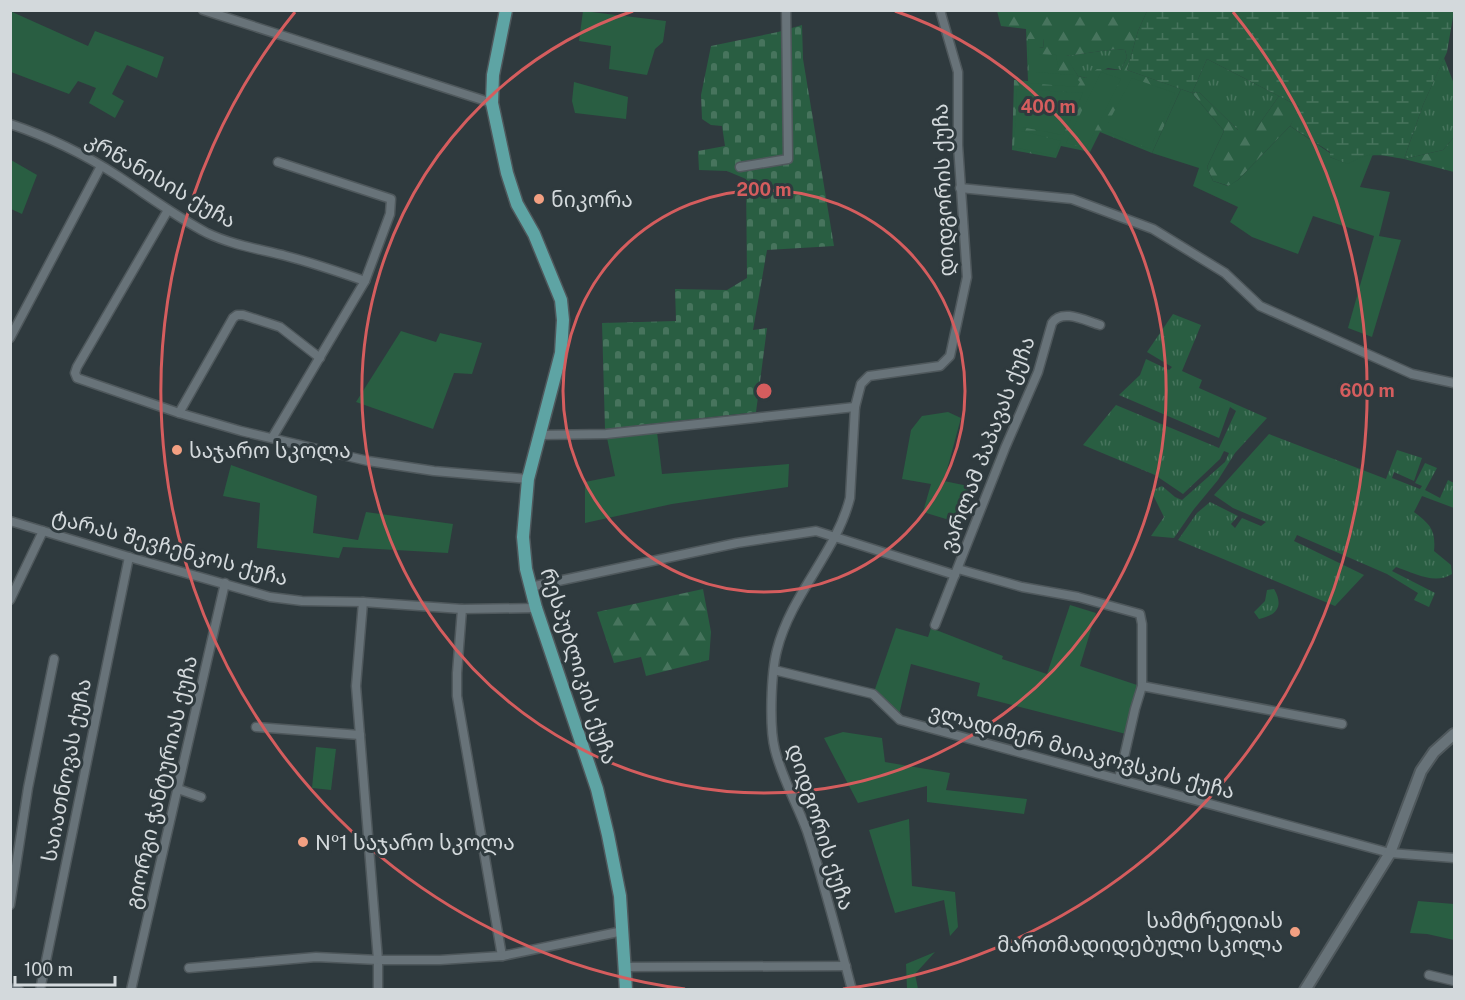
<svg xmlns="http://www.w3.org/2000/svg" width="1465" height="1000" font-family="'Public Sans','Noto Sans Georgian',sans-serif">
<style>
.grass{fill:url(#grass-tufts)}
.forest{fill:url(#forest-firs);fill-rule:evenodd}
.wetland{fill:url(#wetland-marsh)}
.cemetery{fill:url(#cemetery-stones)}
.garden{fill:#295e42}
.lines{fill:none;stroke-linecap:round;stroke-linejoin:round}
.minor-casing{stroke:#4f585c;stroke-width:11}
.tertiary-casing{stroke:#4f585c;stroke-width:14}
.primary-casing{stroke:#4f585c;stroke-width:15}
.minor{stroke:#687379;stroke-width:8}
.tertiary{stroke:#687379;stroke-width:10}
.primary{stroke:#5ea4a4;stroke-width:12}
.ring{fill:none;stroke:#d55d5e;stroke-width:3}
.poi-dot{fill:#f3a082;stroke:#2f3a3e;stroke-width:2}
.labels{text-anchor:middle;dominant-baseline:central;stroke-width:6;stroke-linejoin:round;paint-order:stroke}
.street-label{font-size:21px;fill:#d3d9dc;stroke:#2f3a3e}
.poi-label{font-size:21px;fill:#d3d9dc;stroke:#2f3a3e;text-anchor:start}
.centre{fill:#d55d5e;stroke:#2f3a3e;stroke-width:3}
.ring-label{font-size:18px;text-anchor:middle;font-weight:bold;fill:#d55d5e;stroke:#2f3a3e;stroke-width:6;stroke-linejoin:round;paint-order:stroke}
</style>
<defs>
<pattern id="grass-tufts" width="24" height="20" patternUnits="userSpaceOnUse" patternTransform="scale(1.5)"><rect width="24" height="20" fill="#295e42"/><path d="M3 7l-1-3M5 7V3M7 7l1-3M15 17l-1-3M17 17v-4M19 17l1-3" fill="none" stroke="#47745d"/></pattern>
<pattern id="forest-firs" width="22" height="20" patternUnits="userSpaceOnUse" patternTransform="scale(1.5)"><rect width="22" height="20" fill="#295e42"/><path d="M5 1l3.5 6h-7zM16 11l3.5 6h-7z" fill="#47745d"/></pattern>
<pattern id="wetland-marsh" width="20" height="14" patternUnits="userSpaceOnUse" patternTransform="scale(1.5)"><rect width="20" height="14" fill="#295e42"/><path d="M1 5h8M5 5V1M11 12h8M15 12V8" fill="none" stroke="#47745d"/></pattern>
<pattern id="cemetery-stones" width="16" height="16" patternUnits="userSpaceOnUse" patternTransform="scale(1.5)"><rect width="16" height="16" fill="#295e42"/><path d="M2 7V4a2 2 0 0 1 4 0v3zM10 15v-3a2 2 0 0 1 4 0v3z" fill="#47745d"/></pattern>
</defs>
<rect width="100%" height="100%" fill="#2f3a3e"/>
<g class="grass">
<path d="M1116,49L1125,50L1127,57L1121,70L1108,68L1086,78L1078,76L1065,56Z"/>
<path d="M1444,58L1454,84V137L1443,150L1404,159L1423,105Z"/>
<path d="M1207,59L1279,96L1255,130H1238L1199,92L1192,93Z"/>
<path d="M1173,314L1201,325L1182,371L1202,380L1199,388L1267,418L1235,453L1218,480L1194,509L1174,538L1151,536L1164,517L1151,491L1162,486L1175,497L1182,500L1225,462L1229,453L1224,451L1220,459L1183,494L1155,475L1083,445L1116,405L1219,448L1236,411L1230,407L1219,438L1119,395L1140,375L1146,359L1169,370L1172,367L1147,352Z"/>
<path d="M1269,434L1386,479L1397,450L1422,458L1414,481L1394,472L1392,478L1420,489L1422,486L1415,483L1425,463L1437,468L1425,490L1440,498L1448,480L1454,483V508L1422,496L1414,512C1430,524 1436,530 1434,551L1451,565L1452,574C1435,585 1414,573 1396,567L1392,571L1435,593L1429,607L1414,600L1418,593L1387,574L1297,535L1294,541L1364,575L1335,606L1178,540L1197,513L1210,502L1238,516L1231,524L1235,528L1242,518L1261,526L1266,522L1233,508L1214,495Z"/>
<path d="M1274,589C1284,606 1277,615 1259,619L1254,612L1265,601L1267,590Z"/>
</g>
<g class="forest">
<path d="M997,11H1147L1138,31L1127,70L1181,89L1152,153L1100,132L1090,152L1061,146L1056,158L1012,150L1014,80L1028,81L1026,29L1001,26ZM1029,39H1043L1044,48L1039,47V54L1059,70H1036V73ZM1116,49L1125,50L1127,57L1121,70L1097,69L1086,78L1078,76L1066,56Z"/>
<path d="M1199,92L1238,130H1255L1279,96L1301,108L1290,126L1238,180L1229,186L1213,181L1207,167L1224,131L1192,93Z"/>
<path d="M1454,137V172L1404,159L1443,150Z"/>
<path d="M703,589L711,632L709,660L646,676L641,657L614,663L597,612Z"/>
</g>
<path class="wetland" d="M1147,11H1454L1447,52L1423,105L1404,159C1381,155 1370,151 1349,165L1330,157V152L1290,126L1300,107L1207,59L1192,93L1127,70L1138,31Z"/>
<path class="cemetery" d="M802,25L803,59L834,246L767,250L753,330L767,328L756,412L605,429L602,323L676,321L675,289L727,290L747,278L746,179L727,171L699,170L698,151L725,146L722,126L711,125L702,119L701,95L711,46L778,32Z"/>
<g class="garden">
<path d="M10,11L88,46L95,31L164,57L157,78L127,65L112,94L124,101L115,118L89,103L96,88L78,81L69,94L11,72Z"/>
<path d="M583,11L666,21L663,42L655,49L647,75L609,69L611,46L579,41Z"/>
<path d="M1028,39H1043L1044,48L1039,47V54L1056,55L1059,70H1036V72L1073,75L1080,82L1077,87L1029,83Z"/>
<path d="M1101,72L1121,79L1086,148L1066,143Z"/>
<path d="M1132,78L1175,93L1150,149L1108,132V123Z"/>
<path d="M574,82L628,97L626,119L575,113L572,101Z"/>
<path d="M1017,89L1083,93L1063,135L1021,127V131L1061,141L1055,156L1014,147Z"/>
<path d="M1181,89L1192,93L1224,131L1207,167L1213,181L1228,186L1238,180L1290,126L1330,153V157L1348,164L1359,158L1373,154L1360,187L1390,192L1379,236L1401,240L1372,337L1348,328L1374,236L1313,216L1298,254L1252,237L1230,222L1238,207L1193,186L1199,168L1152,153Z"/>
<path d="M11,160L37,175L22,214L11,209Z"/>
<path d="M401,331L436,342L440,333L482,343L472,374L454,373L433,429L356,402Z"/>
<path d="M948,412L961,418L944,481L973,487L959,523L923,512L931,484L902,479L911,430L922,416Z"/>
<path d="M657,432L662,474L789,464L788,487L672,504L585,523V482L615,476L607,438Z"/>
<path d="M231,465L317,496L313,533L358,540L366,512L453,524L448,553L343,547L339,558L257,548L260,503L223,496Z"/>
<path d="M1070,605L1096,613L1080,666L1137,685L1126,734L977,696L980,683L911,664L899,715L874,692L896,628L928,637L931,628L1003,656L1002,659L1047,674Z"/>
<path d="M843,732L882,738L885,762L950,773L946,790L1027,799L1024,814L927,802V786L858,803L824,738Z"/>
<path d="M316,747L336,749L331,790L312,788Z"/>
<path d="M909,819L912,886L955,892L958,927L950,936L944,900L895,913L869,830Z"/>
<path d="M1418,901L1454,904V940L1427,934L1410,933Z"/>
<path d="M935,952L915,974L918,989H933H907L906,964Z"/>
</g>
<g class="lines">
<g class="minor-casing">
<g id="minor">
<path d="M203,10L492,103"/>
<path d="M10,124C49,137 84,154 118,176C147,195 175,216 207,233C232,245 259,249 286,256C313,263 339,272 365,281"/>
<path d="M740,167L788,159L786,10"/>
<path d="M960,188L1072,199L1153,229L1225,273L1260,306L1412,374L1454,383"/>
<path d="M168,210L77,367L75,373L77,378L179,413L241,431L368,461L434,471L528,479"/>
<path d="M10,338L101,166"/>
<path d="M179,413L233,318L237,315H243L280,327L320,358"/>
<path d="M540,435L606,434L855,407"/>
<path d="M272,438L365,281L390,214L391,199L278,162"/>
<path d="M10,521L129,557L270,597L302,601L363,602L462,609L536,608"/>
<path d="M958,569L1022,587L1078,597L1140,614L1142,624V686"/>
<path d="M530,587L737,543L816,531L955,575"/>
<path d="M10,600L43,531"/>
<path d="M363,602L356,686L378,960V990"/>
<path d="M462,609L457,673V696L502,956"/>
<path d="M935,625L1005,448L1038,372L1052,323C1062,308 1086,321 1100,325"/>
<path d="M774,670L873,694L900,720L1390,853L1454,858"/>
<path d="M256,727L360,735"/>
<path d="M1119,779L1135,709L1142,686L1342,724"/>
<path d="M178,789L201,797"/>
<path d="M10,905L28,788L54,659"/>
<path d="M625,967L846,966"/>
<path d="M189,968L316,957L378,960H440L502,956L623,931"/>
<path d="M1429,975L1454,981"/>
<path d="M10,988L19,990"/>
<path d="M40,990L129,557"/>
<path d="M131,990L225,583"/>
<path d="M852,990C838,937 824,883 807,831C797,804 782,778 775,750C769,727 771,673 777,650C791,594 836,553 850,498L855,407L861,384L869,376L940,366L950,356L967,277L958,145V72L940,10"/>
</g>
</g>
<g class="tertiary-casing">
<path id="tertiary" d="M1305,990L1390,853L1421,771L1434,752L1454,734"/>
</g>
<g class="primary-casing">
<path id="primary" d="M506,10L493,75L492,103L507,173L517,204L534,234L561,300L563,320L561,353L528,479L523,537L526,569L536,608L597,789L608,835L620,896L626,990"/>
</g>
<use href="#minor" class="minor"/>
<use href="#tertiary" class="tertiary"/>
<use href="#primary" class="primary"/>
</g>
<g class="ring">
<circle cx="764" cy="391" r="201"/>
<path d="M895 11A402 402 0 1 1 633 11"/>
<path d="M685 989A603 603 0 0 1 295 12M1233 12A603 603 0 0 1 843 989"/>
</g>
<g class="poi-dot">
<circle cx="539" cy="199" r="6"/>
<circle cx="177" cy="450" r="6"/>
<circle cx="303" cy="842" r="6"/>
<circle cx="1295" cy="932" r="6"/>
</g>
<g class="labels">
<g class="street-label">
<text transform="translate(161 180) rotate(30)">კრწანისის ქუჩა</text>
<text transform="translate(943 190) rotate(-92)">დიდგორის ქუჩა</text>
<text transform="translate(987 444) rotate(-69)">ვარლამ პაპავას ქუჩა</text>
<text transform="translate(170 547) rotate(15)">ტარას შევჩენკოს ქუჩა</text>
<text transform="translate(579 666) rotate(72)">რესპუბლიკის ქუჩა</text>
<text transform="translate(1082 751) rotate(15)">ვლადიმერ მაიაკოვსკის ქუჩა</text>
<text transform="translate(66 770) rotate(-79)">საიათნოვას ქუჩა</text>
<text transform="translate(161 782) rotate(-77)">გიორგი ჭანტურიას ქუჩა</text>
<text transform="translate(821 827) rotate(72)">დიდგორის ქუჩა</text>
</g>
<g class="poi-label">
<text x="551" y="199">ნიკორა</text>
<text x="189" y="450">საჯარო სკოლა</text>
<text x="315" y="842">№1 საჯარო სკოლა</text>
<text x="1283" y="920" text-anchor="end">სამტრედიას<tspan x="1283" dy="24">მართმადიდებული სკოლა</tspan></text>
</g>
</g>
<circle cx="764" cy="391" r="9" class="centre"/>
<g class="ring-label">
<text x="1048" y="113">400 m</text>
<text x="764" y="196">200 m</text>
<text x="1367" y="397">600 m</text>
</g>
<rect width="1465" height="1000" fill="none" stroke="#d3d9dc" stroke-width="24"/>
<path d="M15 976v9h100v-9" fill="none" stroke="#d3d9dc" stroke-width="3"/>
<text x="24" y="976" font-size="18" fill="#d3d9dc" stroke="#2f3a3e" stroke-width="4.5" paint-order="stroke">100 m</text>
</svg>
